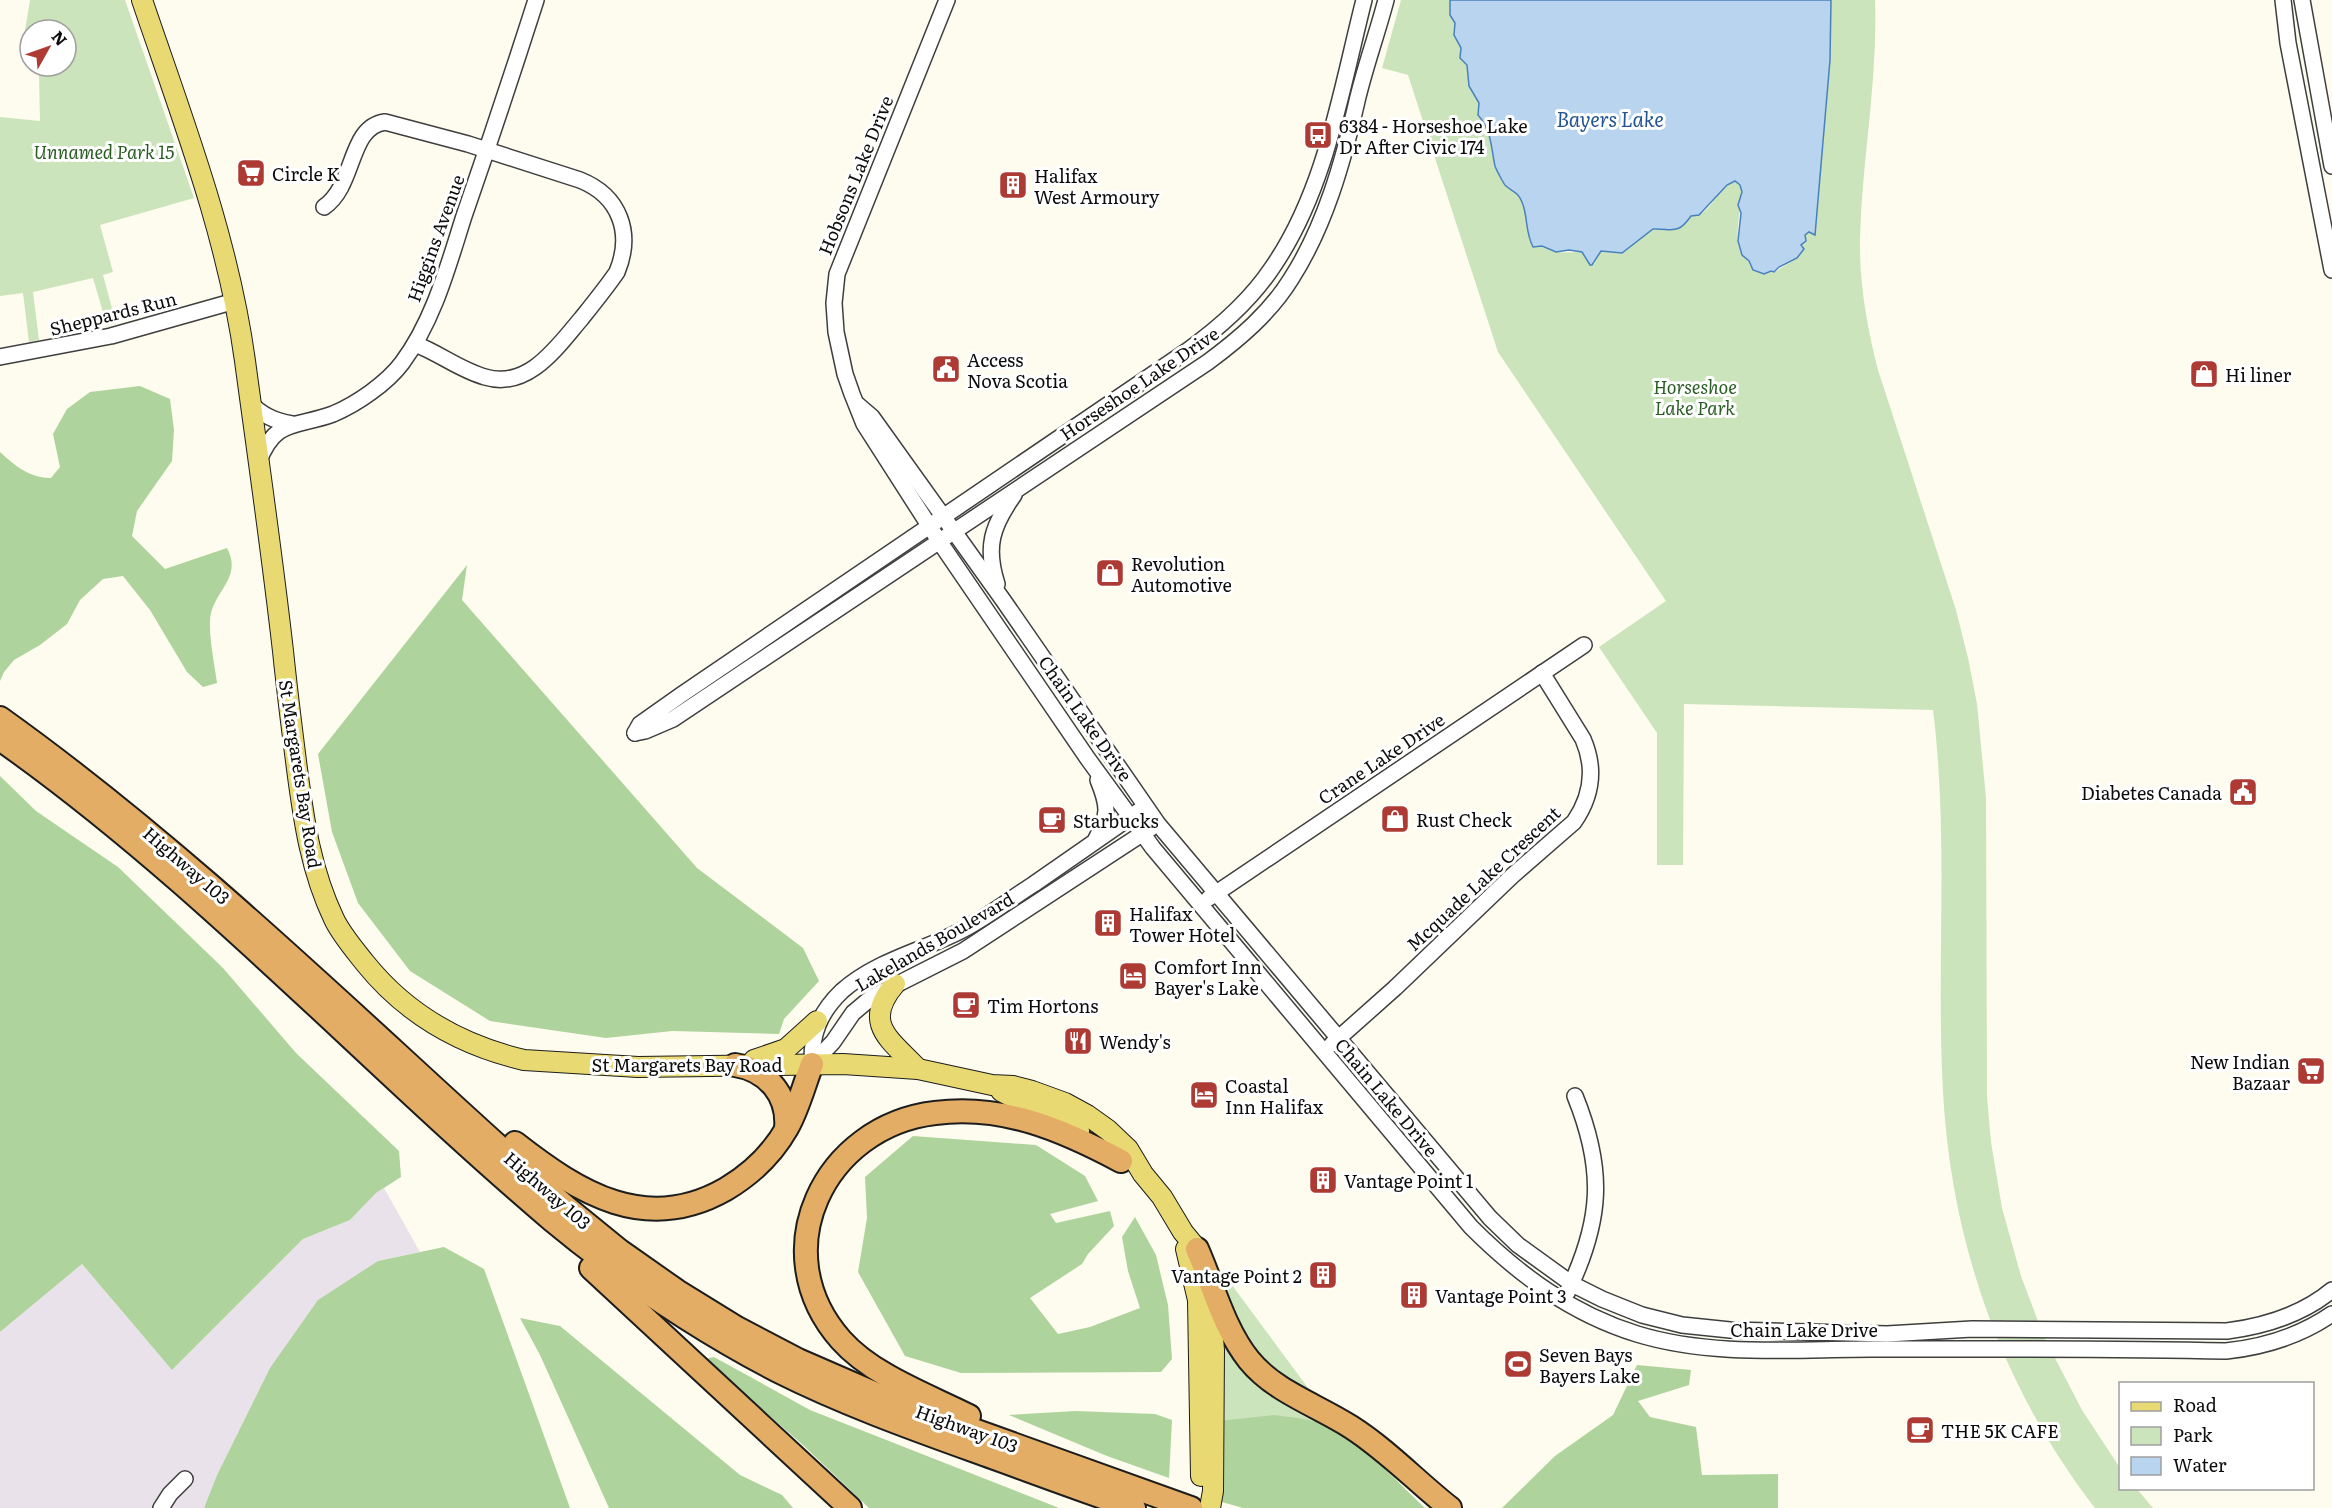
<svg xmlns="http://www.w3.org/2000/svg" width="2332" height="1508" font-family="Literata,serif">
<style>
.industrial{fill:#eae2ea}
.green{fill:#cce4bb}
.forest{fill:#afd39c}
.water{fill:#b8d4ef;stroke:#4782be;stroke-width:1.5}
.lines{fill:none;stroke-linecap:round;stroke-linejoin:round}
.minor-casing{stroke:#3f3f3f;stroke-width:18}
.major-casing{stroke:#1d1d1d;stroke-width:22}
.highway-casing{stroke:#1d1d1d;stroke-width:26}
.minor{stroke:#fff;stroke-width:15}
.major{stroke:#e9d972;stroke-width:20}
.highway{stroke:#e4ad65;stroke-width:22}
.labels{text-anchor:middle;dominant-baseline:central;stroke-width:6;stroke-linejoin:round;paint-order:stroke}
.poi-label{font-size:18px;fill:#0c0c0c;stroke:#fff;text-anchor:start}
.park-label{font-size:18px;font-style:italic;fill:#2a5d24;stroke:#fff}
.street-label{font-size:18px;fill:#0c0c0c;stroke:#fff}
.water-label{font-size:20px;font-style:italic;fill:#245590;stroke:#fff}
</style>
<rect width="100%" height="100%" fill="#fdfcee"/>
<path class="industrial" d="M384,1188L420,1252L378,1261L270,1368L217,1475L204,1508H0V1332L82,1264L172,1370L303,1239L350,1220L376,1193Z"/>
<g class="green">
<path d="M30,0H125L194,198L100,225L113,272L103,275L116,323L107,326L93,278L33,292L39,340L29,342L23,293L0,296V117L40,121L39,75L35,66H66V30H30V57L23,43Z"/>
<path d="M1401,0H1450V15L1455,23L1454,31L1461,48V60L1467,65L1469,86L1479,103L1478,115C1484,122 1492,139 1494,148C1495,154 1494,162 1496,167C1496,169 1506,186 1507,187C1513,192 1517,191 1521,199C1528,213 1526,230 1531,245C1543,245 1548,251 1556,252C1564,253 1573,252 1582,252L1590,265L1594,264L1601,251L1617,253L1627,249L1653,229C1673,228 1677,235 1691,216C1711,217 1717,186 1735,181L1742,188C1742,201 1736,229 1738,241C1738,244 1740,252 1742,255C1746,260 1749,259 1750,266L1775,272L1795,259L1801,244L1805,242V235L1809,231L1815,234L1830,60L1831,0H1875C1878,80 1862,159 1860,238C1859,283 1867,327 1878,370L1956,610L1968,658L1977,704L1986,798L1987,1097L1991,1142L2002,1208L2021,1276L2044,1337L2082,1410L2120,1468V1488L2137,1489L2153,1508H2095C2002,1388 1951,1243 1943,1092C1936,965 1949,837 1933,710L1684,704L1683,865H1657V733L1599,647L1666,601L1498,352L1408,75L1382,68Z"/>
<path d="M1223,1273L1311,1392C1299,1386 1284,1380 1274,1372C1243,1345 1232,1312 1223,1273Z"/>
<path d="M1220,1326L1338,1426L1368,1455L1343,1435L1219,1421Z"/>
</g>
<g class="forest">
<path d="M140,386L170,399L174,430L172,461L137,511L132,536L165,569L227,548C242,576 217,589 211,613C207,629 215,666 217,683L203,687L187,672L150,610L123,576L103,579L80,600L67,624L40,645L14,660L4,672L0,681V452C15,466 30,478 51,478L60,467L53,434L67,409L90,392Z"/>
<path d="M467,565L462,600L697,868L803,948L819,981L784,1019L779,1034L672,1031L606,1038L490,1021L410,971L358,903L332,832L318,754Z"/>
<path d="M0,776L36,811L118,867L223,968L296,1053L399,1151L401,1177L376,1193L350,1220L303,1239L172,1370L82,1264L0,1332Z"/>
<path d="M913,1136L1036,1145L1085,1176L1098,1201L1050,1214L1056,1223L1110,1211L1114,1226L1088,1254L1082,1264L1030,1298L1058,1334L1090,1327L1140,1308L1128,1271L1122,1237L1135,1217L1156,1255L1168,1305L1172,1359L1161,1372L961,1373L905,1356L858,1272L867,1218L865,1177Z"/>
<path d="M444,1247L484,1269L570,1508H204L217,1475L270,1368L318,1300L378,1261Z"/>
<path d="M520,1318L560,1326L740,1475L782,1495L793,1508H609L540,1355Z"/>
<path d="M714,1357L810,1410L1059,1508H869L804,1446L705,1359Z"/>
<path d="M1637,1365L1691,1370L1689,1385L1638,1401L1650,1417L1696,1427L1702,1475L1778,1474V1508H1502L1555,1456L1613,1415Z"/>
<path d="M1075,1411L1155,1414L1172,1420L1169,1478L1107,1456L1009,1415Z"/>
<path d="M1274,1415C1288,1417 1303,1418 1316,1422C1359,1438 1392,1477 1425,1508H1243L1222,1502L1219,1421Z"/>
</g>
<path class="water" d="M1450,0H1831L1830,60L1815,235L1809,232L1805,235L1806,241L1801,245L1804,249L1797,258L1779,267L1774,272L1771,271L1764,274L1753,270L1749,261L1742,255L1738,241L1741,213L1738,205L1742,192L1740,185L1735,181L1727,185L1699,215L1691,216C1677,236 1672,228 1653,229L1622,253L1601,251L1592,265H1590L1582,252L1569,250L1556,252L1542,246L1533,247C1525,232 1528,216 1522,202C1518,192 1513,192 1506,186C1504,185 1496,169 1495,166C1491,148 1492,131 1478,115L1479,103L1469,86L1467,65L1460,58L1461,48L1454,35L1455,23L1450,15Z"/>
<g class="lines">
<g class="minor-casing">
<g id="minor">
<path d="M947,0L837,274L834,303L836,332L845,374L852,394L864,424L939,541L1088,759L1153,848L1471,1227C1519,1275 1572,1314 1637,1334C1712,1357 1795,1349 1872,1349C1990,1349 2108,1348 2226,1351C2264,1347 2300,1336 2332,1314"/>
<path d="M2283,0L2288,43L2332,270"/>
<path d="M2302,0L2332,166"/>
<path d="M324,207C356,185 348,127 385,122L468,144L580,180C620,196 633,233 617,272C606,288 593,304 581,319C557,347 528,390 485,377C460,370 439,353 415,344"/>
<path d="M0,357L111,336L235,301"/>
<path d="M249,402C262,415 274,421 292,424"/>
<path d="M858,405L872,417L1003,600L1158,824L1490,1218L1518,1245L1572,1284L1602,1299L1642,1315L1682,1325L1730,1330L1887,1334L1972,1329L2227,1331C2265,1326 2302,1315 2332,1290"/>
<path d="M258,463C275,418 295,428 333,414C357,404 387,383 402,363C434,320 448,266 464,216C489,144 513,72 536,0"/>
<path d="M997,584C985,547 992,526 1014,495"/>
<path d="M635,733L645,731L673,719L1208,362C1239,339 1270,313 1291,279C1325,226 1343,162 1357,101C1365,67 1377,34 1386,0"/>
<path d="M635,733L640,724L681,695L1187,351C1219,328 1250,301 1272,268C1326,190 1341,90 1364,0"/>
<path d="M1096,839C1109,814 1109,807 1098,780"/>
<path d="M1209,898L1584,645"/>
<path d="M1332,1044L1395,988L1512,876L1574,822C1592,796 1596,769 1583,739L1542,673"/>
<path d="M812,1064C811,1034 820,1012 842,991C878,959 927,950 968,927C991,914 1012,898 1034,884C1069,860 1104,835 1139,811"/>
<path d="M812,1064L833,1042L853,1013L872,997L963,951L1151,828"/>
<path d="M1567,1293C1602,1221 1605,1170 1575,1096"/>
<path d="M161,1508L170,1494L185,1479"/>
</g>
</g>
<g class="major-casing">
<g id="major">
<path d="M142,0C182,118 228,236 245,361C258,457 272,554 283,651C287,690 292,730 297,769C304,822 311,871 334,919C341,934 354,949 365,963C406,1014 460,1045 524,1060L638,1067L843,1064L918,1069L992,1085L1013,1086L1032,1091L1065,1103L1087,1115L1108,1130L1128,1149L1143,1174L1162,1197L1183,1232L1197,1249L1202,1264"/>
<path d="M895,984C861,1024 891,1040 918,1069"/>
<path d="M754,1060L786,1049L817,1021"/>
<path d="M1001,1091L1079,1131"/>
<path d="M1186,1249L1198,1300L1201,1476"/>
<path d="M1209,1292L1214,1350L1213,1491L1210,1508"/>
</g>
</g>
<g class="highway-casing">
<g id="highway">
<path d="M0,718C203,863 379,1042 566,1207L620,1251L677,1291L737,1328L798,1360L890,1400L1191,1508"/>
<path d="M0,739C200,880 366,1062 552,1220C622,1278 697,1329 778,1371C842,1403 908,1427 975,1451C1028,1470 1081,1490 1134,1508"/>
<path d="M735,1065C768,1070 789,1096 786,1129"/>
<path d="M515,1143C579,1193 646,1235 726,1189C751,1174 773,1153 787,1128C798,1109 804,1085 812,1064"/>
<path d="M1197,1249C1213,1285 1224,1329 1249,1360C1275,1392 1317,1405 1351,1427C1387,1450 1417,1482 1450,1508"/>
<path d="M591,1268L850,1508"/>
<path d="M969,1416C927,1395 872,1375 841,1340C763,1252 824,1126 935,1113C1003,1104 1063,1130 1121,1161"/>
</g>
</g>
<use href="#minor" class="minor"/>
<use href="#major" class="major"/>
<use href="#highway" class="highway"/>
</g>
<defs>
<g id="bus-square" transform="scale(1.5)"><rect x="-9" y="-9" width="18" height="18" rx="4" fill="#ad3b34" stroke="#fff"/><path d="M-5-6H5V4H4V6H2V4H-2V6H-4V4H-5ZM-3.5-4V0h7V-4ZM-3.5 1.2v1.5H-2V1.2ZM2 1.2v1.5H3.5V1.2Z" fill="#fff"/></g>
<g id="supermarket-square" transform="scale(1.5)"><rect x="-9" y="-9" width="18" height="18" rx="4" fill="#ad3b34" stroke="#fff"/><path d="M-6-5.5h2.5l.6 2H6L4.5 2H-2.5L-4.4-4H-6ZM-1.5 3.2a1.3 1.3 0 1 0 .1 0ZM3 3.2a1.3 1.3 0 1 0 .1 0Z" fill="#fff"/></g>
<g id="building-square" transform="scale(1.5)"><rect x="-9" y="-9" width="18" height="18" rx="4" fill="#ad3b34" stroke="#fff"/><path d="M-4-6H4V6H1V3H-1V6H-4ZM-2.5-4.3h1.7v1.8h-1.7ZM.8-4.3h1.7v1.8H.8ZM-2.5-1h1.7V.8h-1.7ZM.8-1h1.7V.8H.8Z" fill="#fff"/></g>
<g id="civic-square" transform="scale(1.5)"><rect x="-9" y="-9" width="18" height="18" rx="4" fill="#ad3b34" stroke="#fff"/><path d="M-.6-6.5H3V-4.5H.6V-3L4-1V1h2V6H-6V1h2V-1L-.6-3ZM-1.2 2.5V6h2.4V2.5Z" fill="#fff"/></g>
<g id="shop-square" transform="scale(1.5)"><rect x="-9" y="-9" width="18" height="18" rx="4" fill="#ad3b34" stroke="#fff"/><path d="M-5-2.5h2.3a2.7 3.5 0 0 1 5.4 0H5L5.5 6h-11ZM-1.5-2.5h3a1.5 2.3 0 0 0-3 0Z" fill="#fff"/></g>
<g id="cafe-square" transform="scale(1.5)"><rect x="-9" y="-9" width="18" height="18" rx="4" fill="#ad3b34" stroke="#fff"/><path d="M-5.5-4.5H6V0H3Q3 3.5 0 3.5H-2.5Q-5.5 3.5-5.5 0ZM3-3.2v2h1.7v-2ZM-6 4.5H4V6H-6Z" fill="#fff"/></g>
<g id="hotel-square" transform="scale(1.5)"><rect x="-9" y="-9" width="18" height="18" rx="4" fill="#ad3b34" stroke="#fff"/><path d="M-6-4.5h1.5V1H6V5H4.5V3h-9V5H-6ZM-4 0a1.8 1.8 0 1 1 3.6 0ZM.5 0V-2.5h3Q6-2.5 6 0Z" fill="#fff"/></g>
<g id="restaurant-square" transform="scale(1.5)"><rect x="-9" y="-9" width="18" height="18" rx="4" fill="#ad3b34" stroke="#fff"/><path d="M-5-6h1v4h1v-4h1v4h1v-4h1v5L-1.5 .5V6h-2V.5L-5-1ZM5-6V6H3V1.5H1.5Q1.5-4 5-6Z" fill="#fff"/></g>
<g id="stadium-square" transform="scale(1.5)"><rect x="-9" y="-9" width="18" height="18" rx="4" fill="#ad3b34" stroke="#fff"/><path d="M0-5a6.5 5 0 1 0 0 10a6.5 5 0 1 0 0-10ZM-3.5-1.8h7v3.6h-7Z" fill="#fff"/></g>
</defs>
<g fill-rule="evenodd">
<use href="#bus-square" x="1318" y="135"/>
<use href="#supermarket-square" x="251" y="173"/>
<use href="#building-square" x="1013" y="185"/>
<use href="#civic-square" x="946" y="369"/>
<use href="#shop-square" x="2204" y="374"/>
<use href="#shop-square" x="1110" y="573"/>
<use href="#civic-square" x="2243" y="792"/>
<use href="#shop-square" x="1395" y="819"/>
<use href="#cafe-square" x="1052" y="820"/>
<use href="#building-square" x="1108" y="923"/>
<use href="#hotel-square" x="1133" y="976"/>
<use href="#cafe-square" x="966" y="1005"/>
<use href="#restaurant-square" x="1078" y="1041"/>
<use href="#supermarket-square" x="2311" y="1071"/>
<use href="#hotel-square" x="1204" y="1095"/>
<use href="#building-square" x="1323" y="1180"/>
<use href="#building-square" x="1323" y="1275"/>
<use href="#building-square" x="1414" y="1295"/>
<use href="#stadium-square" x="1518" y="1364"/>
<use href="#cafe-square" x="1920" y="1430"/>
</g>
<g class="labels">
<g class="poi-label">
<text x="1339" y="125">6384 - Horseshoe Lake<tspan x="1339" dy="21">Dr After Civic 174</tspan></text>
<text x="272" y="173">Circle K</text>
<text x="1034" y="175">Halifax<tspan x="1034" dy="21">West Armoury</tspan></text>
<text x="967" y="359">Access<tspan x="967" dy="21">Nova Scotia</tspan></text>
<text x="2225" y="374">Hi liner</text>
<text x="1131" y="563">Revolution<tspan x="1131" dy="21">Automotive</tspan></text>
<text x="2222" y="792" text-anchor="end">Diabetes Canada</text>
<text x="1416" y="819">Rust Check</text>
<text x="1073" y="820">Starbucks</text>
<text x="1129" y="913">Halifax<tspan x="1129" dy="21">Tower Hotel</tspan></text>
<text x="1154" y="966">Comfort Inn<tspan x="1154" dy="21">Bayer's Lake</tspan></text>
<text x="987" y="1005">Tim Hortons</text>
<text x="1099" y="1041">Wendy's</text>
<text x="2290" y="1061" text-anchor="end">New Indian<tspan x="2290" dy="21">Bazaar</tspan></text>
<text x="1225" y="1085">Coastal<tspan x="1225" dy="21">Inn Halifax</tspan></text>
<text x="1344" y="1180">Vantage Point 1</text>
<text x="1302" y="1275" text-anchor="end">Vantage Point 2</text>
<text x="1435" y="1295">Vantage Point 3</text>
<text x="1539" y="1354">Seven Bays<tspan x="1539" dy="21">Bayers Lake</tspan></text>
<text x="1941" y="1430">THE 5K CAFE</text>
</g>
<g class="park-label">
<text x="104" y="151">Unnamed Park 15</text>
<text x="1695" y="386">Horseshoe<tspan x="1695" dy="21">Lake Park</tspan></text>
</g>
<g class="street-label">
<text transform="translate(855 175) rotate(-68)">Hobsons Lake Drive</text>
<text transform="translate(435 238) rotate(-70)">Higgins Avenue</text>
<text transform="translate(113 313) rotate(-14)">Sheppards Run</text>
<text transform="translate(1139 383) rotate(-34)">Horseshoe Lake Drive</text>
<text transform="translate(1086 718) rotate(55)">Chain Lake Drive</text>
<text transform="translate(1381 758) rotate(-34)">Crane Lake Drive</text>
<text transform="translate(301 774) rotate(81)">St Margarets Bay Road</text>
<text transform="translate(187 865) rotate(41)">Highway 103</text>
<text transform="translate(1483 878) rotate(-43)">Mcquade Lake Crescent</text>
<text transform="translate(934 941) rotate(-30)">Lakelands Boulevard</text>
<text x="687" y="1064">St Margarets Bay Road</text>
<text transform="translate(1387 1097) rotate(50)">Chain Lake Drive</text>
<text transform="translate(548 1190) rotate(41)">Highway 103</text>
<text x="1804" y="1329">Chain Lake Drive</text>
<text transform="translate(967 1428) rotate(20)">Highway 103</text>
</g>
<g class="water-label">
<text x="1610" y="118">Bayers Lake</text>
</g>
</g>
<rect x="2119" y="1382" width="195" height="108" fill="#ffffff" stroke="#9e9e9e" stroke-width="1.5"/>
<rect x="2131" y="1402" width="30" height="9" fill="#e9d972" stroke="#9e9e9e" stroke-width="1.5"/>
<text x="2173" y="1412" font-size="18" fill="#0c0c0c">Road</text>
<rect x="2131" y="1427" width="30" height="18" fill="#cce4bb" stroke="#9e9e9e" stroke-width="1.5"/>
<text x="2173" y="1442" font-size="18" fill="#0c0c0c">Park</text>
<rect x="2131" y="1457" width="30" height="18" fill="#b8d4ef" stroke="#9e9e9e" stroke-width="1.5"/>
<text x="2173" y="1472" font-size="18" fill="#0c0c0c">Water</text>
<g transform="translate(48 48) rotate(50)"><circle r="28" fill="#ffffff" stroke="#9e9e9e" stroke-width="1.5"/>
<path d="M0-4.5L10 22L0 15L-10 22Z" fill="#ad3b34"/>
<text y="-9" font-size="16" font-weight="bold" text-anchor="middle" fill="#0c0c0c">N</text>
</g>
</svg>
